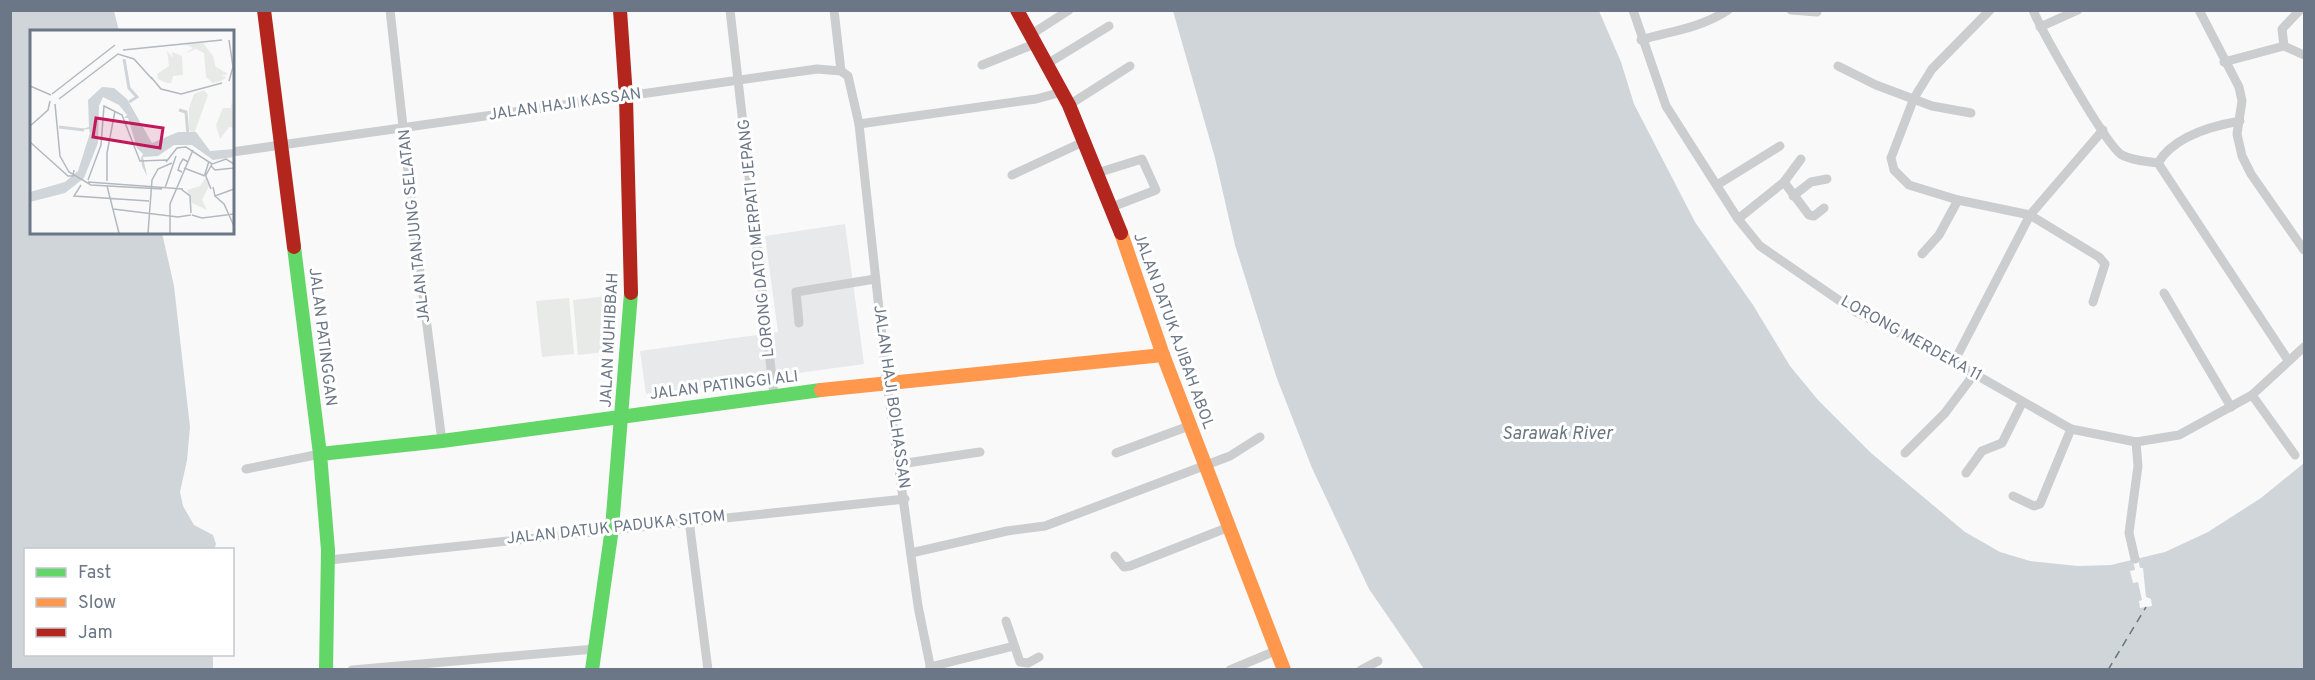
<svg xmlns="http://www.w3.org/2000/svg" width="2315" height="680" font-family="Overpass,sans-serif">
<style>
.built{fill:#e7e9ea}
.green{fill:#e7eae6}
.water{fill:#cfd5d9}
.pier{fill:#f9f9f9}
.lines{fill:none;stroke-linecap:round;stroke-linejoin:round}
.ferry{stroke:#677681;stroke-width:1.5;stroke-dasharray:8 6;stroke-linecap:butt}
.street{stroke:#cccdce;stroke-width:9}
.fast{stroke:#63d668;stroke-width:14}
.slow{stroke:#ff974d;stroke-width:14}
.jam{stroke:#b3261e;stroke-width:14}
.labels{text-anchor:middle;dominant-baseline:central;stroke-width:6;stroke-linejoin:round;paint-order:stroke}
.street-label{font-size:16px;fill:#6b7687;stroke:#fff}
.water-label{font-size:18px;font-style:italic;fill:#677681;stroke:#fff}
.inset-river{fill:none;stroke:#cfd5d9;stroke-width:3}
.inset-road{fill:none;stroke:#b3b9c1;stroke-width:1.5}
.view{fill:#c2185b;fill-opacity:0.15;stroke:#c2185b;stroke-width:3}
.inset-edge{fill:none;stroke:#6b7687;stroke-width:3}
</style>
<rect width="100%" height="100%" fill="#f9f9f9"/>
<path class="built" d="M845,224L864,364L646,394L640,351L778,332L765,236Z"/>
<g class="green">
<path d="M607,296L613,351L578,355L573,300Z"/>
<path d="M569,298L574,354L542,357L536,301Z"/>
</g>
<g class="water">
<path d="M10,11H114L119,31L32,32V232L162,233L174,286L190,427L187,460L180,492L183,506L194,525L213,535L216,544L214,550H26V654L213,655V669H11Z"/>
<path d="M1173,11H1599L1621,62L1634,104L1695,222L1753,305L1790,366L1818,400L1871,453L1965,532L2000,552L2030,561L2078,566L2111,565L2165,552L2208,532L2261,498L2304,463V669H1424L1369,589L1312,468L1276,376L1235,245L1215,158Z"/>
</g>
<path class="pier" d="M2138,559L2140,568H2143L2146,597L2151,599L2152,606L2140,608L2139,601L2142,600L2138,582L2133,583L2130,571L2135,570L2133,560Z"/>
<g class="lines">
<path class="ferry" d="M2108,670L2146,607"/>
<g class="street">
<path d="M390,10L415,234L442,441"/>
<path d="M730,10L774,395"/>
<path d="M834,10L841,71"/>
<path d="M1633,10L1666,106L1738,219L1760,246L1856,312L1922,344L2071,429L2136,442L2179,435L2252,395L2304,347"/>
<path d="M1791,10L1817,12"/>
<path d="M1990,10L1932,69L1914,98L1891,158L1894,170L1909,185L1958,200L2030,215L2099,257L2105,264L2093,302"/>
<path d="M2033,10C2042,32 2107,147 2122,155C2133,161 2146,161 2158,163L2288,360"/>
<path d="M2199,10L2239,87L2242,101L2237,134L2242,156L2251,174L2304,250"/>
<path d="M2300,10L2282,29L2284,46L2304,55"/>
<path d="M2040,27L2078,10"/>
<path d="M1032,34L1069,10"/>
<path d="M1641,40C1671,31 1701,28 1728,10"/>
<path d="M2224,62L2284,46"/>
<path d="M1047,64L1109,26"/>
<path d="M982,65L1037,43"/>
<path d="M1838,66L1876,85L1932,106L1971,113"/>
<path d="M1069,105L1130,66"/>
<path d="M859,124L1036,99L1062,92"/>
<path d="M232,152L817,69L841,71L848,76L859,124L887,383L918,606L931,670"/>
<path d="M2158,163C2174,136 2211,126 2240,121"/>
<path d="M1097,173L1142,159L1156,190L1112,207"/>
<path d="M1012,175L1083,142"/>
<path d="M1784,182L1809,215L1814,216L1824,208"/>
<path d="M1717,185L1780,146"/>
<path d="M1793,196L1811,182L1827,179"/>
<path d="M1738,219L1784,182L1801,159"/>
<path d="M1922,254L1939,235L1958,200"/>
<path d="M2164,293L2231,407"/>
<path d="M799,323L796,292L875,279"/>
<path d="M1954,362L2030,215L2103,130"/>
<path d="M2252,395L2295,455"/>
<path d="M1116,453L1189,426"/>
<path d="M1905,453L1945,413L1975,373"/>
<path d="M900,464L980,452"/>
<path d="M246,469L320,454"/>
<path d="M1966,473L1982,451L2002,443L2022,403"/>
<path d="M2013,496L2034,506L2040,504L2071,429"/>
<path d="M689,520L708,670"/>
<path d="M911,553L1007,531L1045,526L1230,456L1260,437"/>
<path d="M1115,556L1124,567L1130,566L1229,527"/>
<path d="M2135,559L2129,533L2138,466L2136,442"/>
<path d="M329,560L905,499"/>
<path d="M1006,621L1020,662L1028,663L1039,657"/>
<path d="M930,667L1014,646"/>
<path d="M352,670L595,649"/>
<path d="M1230,670L1275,651"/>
<path d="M1361,670L1378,661"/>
</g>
<g class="fast">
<path d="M294,247L320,454L328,550L326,670"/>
<path d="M320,454L442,441L821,390"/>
<path d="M592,670L612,528L631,293"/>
</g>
<g class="slow">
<path d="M1121,233L1163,355L1284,670"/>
<path d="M821,390L1163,355"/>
</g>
<g class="jam">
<path d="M264,10L294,247"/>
<path d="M620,10L626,97L631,293"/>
<path d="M1017,10L1069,105L1121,233"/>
</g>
</g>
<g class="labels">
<g class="street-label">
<text transform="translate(565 105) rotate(-8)">JALAN HAJI KASSAN</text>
<text transform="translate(415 226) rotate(-96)">JALAN TANJUNG SELATAN</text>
<text transform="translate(757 238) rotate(-96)">LORONG DATO MERPATI JEPANG</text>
<text transform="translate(1173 331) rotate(70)">JALAN DATUK AJIBAH ABOL</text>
<text transform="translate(322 337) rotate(83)">JALAN PATINGGAN</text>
<text transform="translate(1911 339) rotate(29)">LORONG MERDEKA 11</text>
<text transform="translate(610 340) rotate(-87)">JALAN MUHIBBAH</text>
<text transform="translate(724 386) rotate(-7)">JALAN PATINGGI ALI</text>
<text transform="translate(891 397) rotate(82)">JALAN HAJI BOLHASSAN</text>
<text transform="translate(616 528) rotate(-6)">JALAN DATUK PADUKA SITOM</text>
</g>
<g class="water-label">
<text x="1557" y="434">Sarawak River</text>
</g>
</g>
<g transform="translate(30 30)">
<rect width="204" height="204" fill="#f9f9f9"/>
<path d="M173,13L183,26L188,47L186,37L198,44L191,46L197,47L191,51L183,53L176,47L174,23L166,19L156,23L163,18L155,14ZM137,21L143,28L142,22L152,26L153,45L143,46L141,53H137L128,49L127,44L139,36ZM174,60L178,65L164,104L159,100V78L164,64ZM202,71L204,98L199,97L190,109L186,95L193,78H201ZM176,148L179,156L172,170L177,180L162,173L157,160L170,156Z" fill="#e7eae6"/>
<path d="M72,57L84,58L97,69L122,113L148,102H166L180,121L204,119V127L183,130L162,115H144L128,126L113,127L117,146L114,153L117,146L112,136L111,128L113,124L107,118L98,88H94L97,85L89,75L73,67L69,76L68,113L54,148L35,163L0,172V162L35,152L48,141L60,103L59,99L49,100L59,97L58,70Z" fill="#cfd5d9"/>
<path class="inset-river" d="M94,29L99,58L107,67L99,72M149,80L156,82L158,106M29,97L54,100M151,108L162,111L183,126L204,124"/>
<path class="inset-road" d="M93,20L192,10M121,47L131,59L151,64L192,53M199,51L203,37L199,10M0,56L21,65M22,64L85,15M29,69L88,24L104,29L122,49M25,74L30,126L39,142L61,155L132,159M0,96L18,80L20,71M0,112L38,146H43L44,140M179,131L175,144L181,159M136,132L147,118L156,117L182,134M181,136L185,140L204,138M154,138L175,146M152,142L148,140L150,134L153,129L158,132M176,145L182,134L196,129L204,134M58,150L71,115L74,76L92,85L110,131L137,130M77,151V123L85,81M58,152L153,159M51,155L44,166L119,171M77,156L89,203M183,157L185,166L204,159M135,158L146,126M151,159L160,166L161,183M185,166L194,174L204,196M83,179L148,187L161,185M162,185L172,188L204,184M118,203L122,150L128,139L142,133M140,203V174L163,120"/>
<path class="view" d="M66,88L133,98L130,118L63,107Z"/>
<rect width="204" height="204" class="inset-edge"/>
</g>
<rect width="2315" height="680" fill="none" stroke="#6b7687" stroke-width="24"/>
<rect x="24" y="548" width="210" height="108" fill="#ffffff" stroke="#c4c8cf" stroke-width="1.5"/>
<rect x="36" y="568" width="30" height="9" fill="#63d668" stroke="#c4c8cf" stroke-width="1.5"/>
<text x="78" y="578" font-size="18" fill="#6b7687">Fast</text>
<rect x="36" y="598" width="30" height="9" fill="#ff974d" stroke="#c4c8cf" stroke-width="1.5"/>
<text x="78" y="608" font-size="18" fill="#6b7687">Slow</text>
<rect x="36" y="628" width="30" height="9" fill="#b3261e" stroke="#c4c8cf" stroke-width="1.5"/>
<text x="78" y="638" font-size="18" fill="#6b7687">Jam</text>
</svg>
